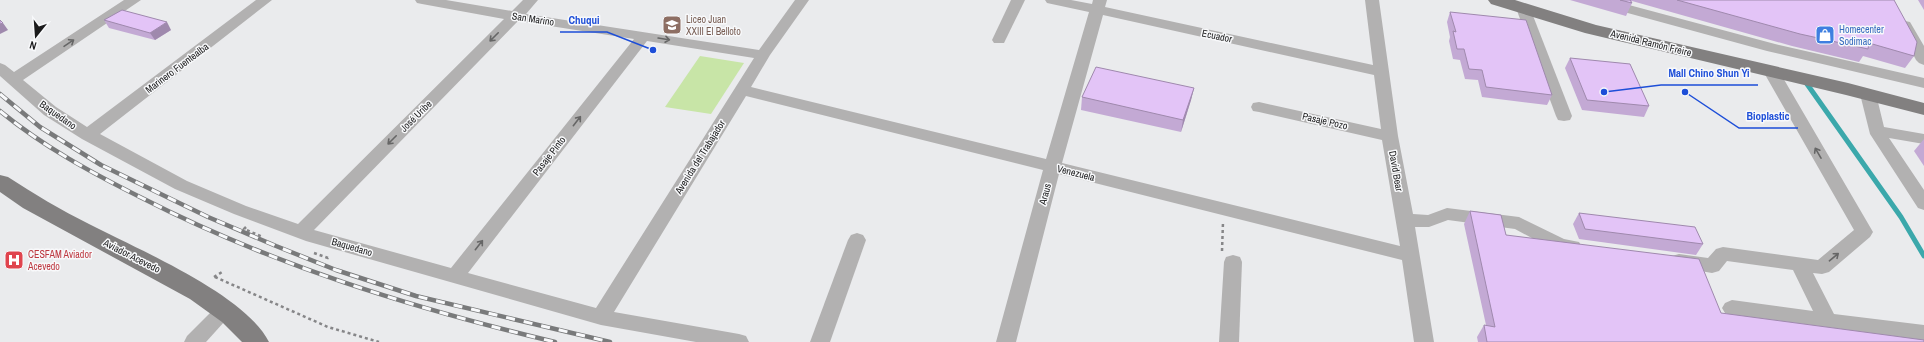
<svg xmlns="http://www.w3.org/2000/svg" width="1924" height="342" font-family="'Archivo Narrow',sans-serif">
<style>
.green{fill:#c8e5a7}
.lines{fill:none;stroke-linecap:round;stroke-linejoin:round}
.stream{stroke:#3ba8ab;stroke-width:5}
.path{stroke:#868688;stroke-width:2.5;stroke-dasharray:3 3;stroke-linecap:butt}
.minor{fill:#b2b1b1;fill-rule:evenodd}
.major{fill:#828080;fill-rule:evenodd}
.rail-casing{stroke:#797a7b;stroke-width:4.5}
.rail{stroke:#f8f9fb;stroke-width:3;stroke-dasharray:9;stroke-linecap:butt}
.wall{fill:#c3a9d4}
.shaded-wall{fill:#9f89ad}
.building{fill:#e3c4f7;stroke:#9f89ad}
.oneway{stroke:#666}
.labels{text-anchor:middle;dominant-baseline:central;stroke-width:3;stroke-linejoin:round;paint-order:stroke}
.street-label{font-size:10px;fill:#1b1b1c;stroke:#f8f9fb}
.education-label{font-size:10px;fill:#785e54;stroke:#f8f9fb;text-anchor:start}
.shop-label{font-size:10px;fill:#366cbe;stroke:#f8f9fb;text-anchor:start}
.health-label{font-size:10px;fill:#be3a42;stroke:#f8f9fb;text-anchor:start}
.leader{fill:none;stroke:#1d4ed8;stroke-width:1.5}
.callout-dot{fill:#1d4ed8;stroke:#f8f9fb;stroke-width:1.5}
.callout-label{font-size:11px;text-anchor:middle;font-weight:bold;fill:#1d4ed8;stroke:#f8f9fb;stroke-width:3;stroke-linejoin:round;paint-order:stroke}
</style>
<rect width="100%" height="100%" fill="#eaebed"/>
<path class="green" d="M700,56L744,63L711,114L665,107Z"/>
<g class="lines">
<path class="stream" d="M1807,84L1901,217L1924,256"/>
<g class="path">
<path d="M246,227L244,229L263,237"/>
<path d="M1222,251L1223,222"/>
<path d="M314,253L328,258L330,256"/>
<path d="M214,277L222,272"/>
<path d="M215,277L328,327L379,342"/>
</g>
<g class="minor">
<path d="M124,0H141L23,80L56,107L87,127L256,0H272L100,134L187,181L246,206L298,224L504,19L422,4L417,3L415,0H446L512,11L523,0H538L526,14L759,50L795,0H809L770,55L751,87L1046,159L1089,12L1047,3L1045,0H1071L1092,4L1093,0H1107L1105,7L1373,65L1365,0H1379L1398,136L1413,214L1428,215L1447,208L1519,217L1564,239L1579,242L1582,247L1579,252L1573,254L1554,250L1515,229L1448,220L1429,227H1415L1434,342H1414L1402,260L1059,174L1016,342H996L1043,170L746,96L614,312L739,334L746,336L749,342H696L601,325L306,241L234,214L175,189L82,139L44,115L0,76V63L5,65L14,72ZM1103,15L1374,75L1381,129L1259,102L1253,103L1251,107L1253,111L1259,112L1382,140L1400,246L1062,163ZM518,21L634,39L451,268L314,230ZM647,41L754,58L596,308L468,273Z"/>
<path d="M1011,0H1025L1004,43H994L992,40Z"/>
<path d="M1523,4L1528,5L1530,8L1572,116L1570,120L1564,121L1558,120L1556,116L1516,8L1518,5Z"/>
<path d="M1629,5L1775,44L1924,78V88L1767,51L1624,12L1622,9L1624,6Z"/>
<path d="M1905,21L1910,22L1924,46V65L1919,63L1916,60L1898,25L1900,22Z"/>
<path d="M1771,66L1776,68L1779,71L1873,232L1870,237L1829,272L1822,274L1813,273L1834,314L1924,325V341L1732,316L1725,313L1722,308L1725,303L1732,300L1813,311L1793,270L1727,261L1719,271L1712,273L1672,266L1670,261L1672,256L1679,254L1708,258L1716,249L1723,247L1818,260L1854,230L1763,71L1766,68Z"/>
<path d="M1868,89L1874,91L1876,94L1884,127L1924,134V144L1889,138L1924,190V210L1918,208L1870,134L1860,94L1862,91Z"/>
<path d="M857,233L863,235L866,240L830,342H810L848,240L851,235Z"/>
<path d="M1233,255L1240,257L1242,262L1239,342H1219L1224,262L1226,257Z"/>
<path d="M224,303L231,306L234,311L206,342H184L187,336L217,306Z"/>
</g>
<g class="major">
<path d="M1488,0H1515L1596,25L1848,83L1924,103V115L1846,95L1585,33L1491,4Z"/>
<path d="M0,175L8,177C34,194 61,210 89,224C137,249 245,294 269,342H242L222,322L190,299L23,208L0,192Z"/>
</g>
<g class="rail-casing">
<g id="rail">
<path d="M0,94L40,127L101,165L208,217L276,246L336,270L416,296L610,342"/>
<path d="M0,111C44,147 92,173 142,198C273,265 412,308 555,342"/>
</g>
</g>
<use href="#rail" class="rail"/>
</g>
<g class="wall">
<path d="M1570,0H1894L1914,56L1905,68L1863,56L1859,62L1792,46L1632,1L1631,2L1632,3L1626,16Z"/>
<path d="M1918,0H1924V10Z"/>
<path d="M1450,12L1552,95L1547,105L1482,97L1478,80L1465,79L1460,60L1453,59L1449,41L1450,37L1447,22Z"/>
<path d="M104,20L171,30L155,40L109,28Z"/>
<path d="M1570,58L1649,106L1644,117L1582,110L1565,68Z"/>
<path d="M1194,88L1191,100L1181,132L1081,110L1082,97Z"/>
<path d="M1924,139V166L1914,151Z"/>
<path d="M1470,211L1506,235L1721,313L1924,342H1478L1477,337L1484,325H1486L1464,224Z"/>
<path d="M1579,213L1703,244L1696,255L1579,239L1573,224Z"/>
</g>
<g class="shaded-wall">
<path d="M167,22L171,30L155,40L150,33Z"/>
<path d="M3,23L8,30L0,34V24Z"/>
<path d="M1194,88L1191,100L1181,132L1183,120Z"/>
</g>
<g class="building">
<path d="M1620,0H1630L1632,3Z"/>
<path d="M1677,0H1894L1917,42L1914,56L1869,43L1868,49L1800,34Z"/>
<path d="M122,10L167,22L150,33L104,20Z"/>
<path d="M1450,12L1526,20L1552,95L1486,87L1482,70L1469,69L1464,49H1457L1453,31L1456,32Z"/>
<path d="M0,20L3,23L0,24Z"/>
<path d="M1570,58L1630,64L1649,106L1587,100Z"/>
<path d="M1096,67L1194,88L1183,120L1082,97Z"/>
<path d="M1470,211L1501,215L1506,235L1699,259L1721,313L1924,340V342H1487L1484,325L1495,327Z"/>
<path d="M1579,213L1695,227L1703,244L1585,229Z"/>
</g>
<defs><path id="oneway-shaft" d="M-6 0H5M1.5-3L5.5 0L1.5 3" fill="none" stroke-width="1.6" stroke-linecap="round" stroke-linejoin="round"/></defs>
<g class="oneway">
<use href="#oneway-shaft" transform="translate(494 37) rotate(135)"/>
<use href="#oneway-shaft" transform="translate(664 39) rotate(9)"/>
<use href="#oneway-shaft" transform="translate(69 43) rotate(-34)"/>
<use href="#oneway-shaft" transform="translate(577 121) rotate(-52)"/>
<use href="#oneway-shaft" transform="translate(392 140) rotate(135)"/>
<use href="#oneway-shaft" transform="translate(1818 153) rotate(-120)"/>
<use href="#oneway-shaft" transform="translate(479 245) rotate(-52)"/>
<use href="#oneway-shaft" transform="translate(1834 257) rotate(-40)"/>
</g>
<defs>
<g id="school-square" transform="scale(1)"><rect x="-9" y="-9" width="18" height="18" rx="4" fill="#8d6e63" stroke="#f8f9fb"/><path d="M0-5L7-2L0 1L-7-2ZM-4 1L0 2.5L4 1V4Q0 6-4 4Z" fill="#fff"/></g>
<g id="shop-square" transform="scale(1)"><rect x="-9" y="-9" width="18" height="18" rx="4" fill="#3f7fe0" stroke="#f8f9fb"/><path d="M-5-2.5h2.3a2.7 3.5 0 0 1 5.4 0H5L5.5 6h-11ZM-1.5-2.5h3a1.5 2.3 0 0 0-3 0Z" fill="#fff"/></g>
<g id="hospital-square" transform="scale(1)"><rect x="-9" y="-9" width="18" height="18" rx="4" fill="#e0444e" stroke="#f8f9fb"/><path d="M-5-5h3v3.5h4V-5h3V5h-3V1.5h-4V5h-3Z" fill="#fff"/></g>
</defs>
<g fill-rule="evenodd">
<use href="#school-square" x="672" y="25"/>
<use href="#shop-square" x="1825" y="35"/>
<use href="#hospital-square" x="14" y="260"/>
</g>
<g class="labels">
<g class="street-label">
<text transform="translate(533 19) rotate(9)">San Marino</text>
<text transform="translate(1217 36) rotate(12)">Ecuador</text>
<text transform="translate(1651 43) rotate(14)">Avenida Ramón Freire</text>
<text transform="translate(177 68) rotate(-37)">Marinero Fuentealba</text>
<text transform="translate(58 115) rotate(35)">Baquedano</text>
<text transform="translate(416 116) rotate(-45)">José Uribe</text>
<text transform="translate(1325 121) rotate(13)">Pasaje Pozo</text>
<text transform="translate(549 156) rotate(-52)">Pasaje Pinto</text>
<text transform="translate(700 157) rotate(-58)">Avenida del Trabajador</text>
<text transform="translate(1396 171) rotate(80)">David Bear</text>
<text transform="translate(1076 173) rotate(14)">Venezuela</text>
<text transform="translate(1045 194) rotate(-75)">Araus</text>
<text transform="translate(352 247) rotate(16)">Baquedano</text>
<text transform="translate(132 256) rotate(27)">Aviador Acevedo</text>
</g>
<g class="education-label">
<text x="686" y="19">Liceo Juan<tspan x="686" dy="12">XXIII El Belloto</tspan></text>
</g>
<g class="shop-label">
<text x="1839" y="29">Homecenter<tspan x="1839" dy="12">Sodimac</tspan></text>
</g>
<g class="health-label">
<text x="28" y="254">CESFAM Aviador<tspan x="28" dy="12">Acevedo</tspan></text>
</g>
</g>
<path class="leader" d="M653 50L607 32H560M1604 92L1661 85H1758M1685 92L1739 128H1798"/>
<g class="callout-dot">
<circle cx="653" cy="50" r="4"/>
<circle cx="1604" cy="92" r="4"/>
<circle cx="1685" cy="92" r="4"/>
</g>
<g class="callout-label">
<text x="584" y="24">Chuqui</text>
<text x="1709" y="77">Mall Chino Shun Yi</text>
<text x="1768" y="120">Bioplastic</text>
</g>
<g transform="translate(36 36) rotate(197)" stroke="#f8f9fb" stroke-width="3" paint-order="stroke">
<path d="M0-3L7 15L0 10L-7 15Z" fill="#1b1b1c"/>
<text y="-6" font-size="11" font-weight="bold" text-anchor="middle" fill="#1b1b1c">N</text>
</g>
</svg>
